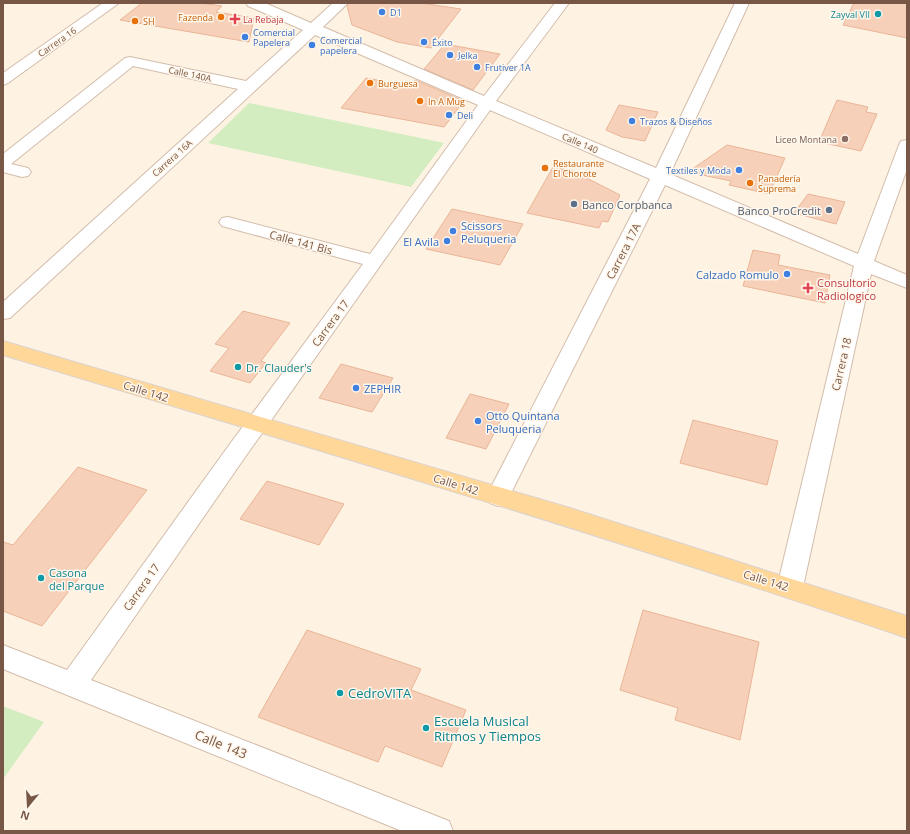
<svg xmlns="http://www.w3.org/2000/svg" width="910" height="834" font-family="'Open Sans',sans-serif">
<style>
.green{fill:#d3edc0}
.building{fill:#f6d0b8;stroke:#eab597}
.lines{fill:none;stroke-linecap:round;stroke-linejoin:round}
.minor-casing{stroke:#d3bcab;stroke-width:2}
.major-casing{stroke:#dcd3cf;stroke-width:2}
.minor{fill:#fff;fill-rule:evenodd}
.major{fill:#ffd799;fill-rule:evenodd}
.shop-dot{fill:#3f7fe0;stroke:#fff7eb;stroke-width:1.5}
.culture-dot{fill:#0f9aa8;stroke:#fff7eb;stroke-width:1.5}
.food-dot{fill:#e8710a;stroke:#fff7eb;stroke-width:1.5}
.health-dot{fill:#e0444e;stroke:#fff7eb;stroke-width:1.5}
.education-dot{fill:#8d6e63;stroke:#fff7eb;stroke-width:1.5}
.service-dot{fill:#5c6f8a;stroke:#fff7eb;stroke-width:1.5}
.labels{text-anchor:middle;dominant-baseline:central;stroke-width:3;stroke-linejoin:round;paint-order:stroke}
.far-shop-label{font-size:9px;fill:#366cbe;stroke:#fff7eb;text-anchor:start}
.far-culture-label{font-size:9px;fill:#0d838f;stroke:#fff7eb;text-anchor:end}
.far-food-label{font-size:9px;fill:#c56008;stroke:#fff7eb;text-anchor:start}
.far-health-label{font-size:9px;fill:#be3a42;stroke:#fff7eb;text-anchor:start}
.far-street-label{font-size:9px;fill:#795746;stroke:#fff7eb}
.far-education-label{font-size:9px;fill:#785e54;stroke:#fff7eb;text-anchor:end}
.service-label{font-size:11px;fill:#4e5e75;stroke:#fff7eb;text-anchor:start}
.shop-label{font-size:11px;fill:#366cbe;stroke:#fff7eb;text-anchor:start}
.street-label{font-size:11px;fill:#795746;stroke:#fff7eb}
.health-label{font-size:11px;fill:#be3a42;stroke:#fff7eb;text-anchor:start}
.culture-label{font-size:11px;fill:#0d838f;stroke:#fff7eb;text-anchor:start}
.near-culture-label{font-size:13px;fill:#0d838f;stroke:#fff7eb;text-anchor:start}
.near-street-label{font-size:13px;fill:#795746;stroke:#fff7eb}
</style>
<rect width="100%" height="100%" fill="#fef3e3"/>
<g class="green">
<path d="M249,103L421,138L444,143L411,187L208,143Z"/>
<path d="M3,706L44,722L3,779Z"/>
</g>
<g class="building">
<path d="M142,3H200L222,6L216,12L254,18L249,42L120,20Z"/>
<path d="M349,3H421L461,9L431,48L397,42L352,25L347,6Z"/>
<path d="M854,3H907V38L843,25Z"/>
<path d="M445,44L500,54L473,90L424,69Z"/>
<path d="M366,78L410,86L415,80L464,101L444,127L341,108Z"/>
<path d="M837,100L868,107L866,112L877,114L861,151L819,142Z"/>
<path d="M619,105L658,112L645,141L622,137L606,130Z"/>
<path d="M727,145L785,158L769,194L729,185L731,181L688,172Z"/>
<path d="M553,167L573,171L620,195L608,222L602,221L599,228L527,213Z"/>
<path d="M808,194L845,202L836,224L794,213Z"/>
<path d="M452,209L523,224L500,265L426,249Z"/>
<path d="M753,250L780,255L778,265L830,275L825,303L743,286Z"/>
<path d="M243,311L290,323L261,361L266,363L250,383L210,371L229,348L215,344Z"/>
<path d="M341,364L393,378L372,412L319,398Z"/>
<path d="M470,394L509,404L486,449L446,438Z"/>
<path d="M693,420L778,441L767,485L680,463Z"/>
<path d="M78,467L147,490L42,626L3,611V542L13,545Z"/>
<path d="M267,481L344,504L319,545L240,519Z"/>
<path d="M643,610L759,642L740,740L675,720L678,708L620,690Z"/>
<path d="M307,630L421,669L411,690L466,710L442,767L385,746L378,762L258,717Z"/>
</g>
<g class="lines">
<g class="minor-casing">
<g id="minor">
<path d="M103,3H119L8,83L3,85V73Z"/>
<path d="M246,3H265L311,23L333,3H348L323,27L484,96L555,3H569L496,101L656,168L735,3H749L670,174L858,254L899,145L901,141L907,140V169L874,261L907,275V288L871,274L803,587L799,594L790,597L781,594L777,587L854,266L665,185L506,503L498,506L490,503L486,497L650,179L490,110L243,460L91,680L449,821L453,831H402L3,669V645L67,670L227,448L363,264L222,226L219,222L222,218L228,217L370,254L478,105L315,35L10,318L3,319V302L238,89L133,66L11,164L28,168L31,172L28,176L22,177L3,172V154L125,58L130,57L246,81L303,30L248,6Z"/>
</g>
</g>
<g class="major-casing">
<path id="major" d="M3,341L570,508L907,616V638C608,536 306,446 3,355Z"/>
</g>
<use href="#minor" class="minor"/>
<use href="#major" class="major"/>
</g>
<g class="shop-dot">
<circle cx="382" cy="12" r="4"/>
<circle cx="245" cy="37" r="4"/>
<circle cx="424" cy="42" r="4"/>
<circle cx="312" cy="45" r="4"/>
<circle cx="450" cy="55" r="4"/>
<circle cx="477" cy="67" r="4"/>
<circle cx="449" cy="115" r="4"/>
<circle cx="632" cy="121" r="4"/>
<circle cx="739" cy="170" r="4"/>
<circle cx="453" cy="231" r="4"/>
<circle cx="447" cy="241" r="4"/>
<circle cx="787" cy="274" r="4"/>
<circle cx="356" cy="388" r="4"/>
<circle cx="478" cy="421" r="4"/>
</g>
<g class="culture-dot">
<circle cx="878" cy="14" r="4"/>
<circle cx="238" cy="367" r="4"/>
<circle cx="41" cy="578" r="4"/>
<circle cx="340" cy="693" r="4"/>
<circle cx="426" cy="728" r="4"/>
</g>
<g class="food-dot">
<circle cx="221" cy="17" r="4"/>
<circle cx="135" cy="21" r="4"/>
<circle cx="370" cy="83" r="4"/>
<circle cx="420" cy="101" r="4"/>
<circle cx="545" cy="168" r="4"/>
<circle cx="750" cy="183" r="4"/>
</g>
<g class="health-dot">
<path d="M233 13h4v4h4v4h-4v4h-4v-4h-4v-4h4z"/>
<path d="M806 282h4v4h4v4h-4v4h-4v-4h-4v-4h4z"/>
</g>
<circle class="education-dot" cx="845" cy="139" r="4"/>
<g class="service-dot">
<circle cx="574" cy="204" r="4"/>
<circle cx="829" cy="210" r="4"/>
</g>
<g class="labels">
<g class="far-shop-label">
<text x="390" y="12">D1</text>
<text x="253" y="32">Comercial<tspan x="253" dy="10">Papelera</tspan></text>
<text x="320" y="40">Comercial<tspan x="320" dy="10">papelera</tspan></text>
<text x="432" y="42">Éxito</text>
<text x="458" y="55">Jelka</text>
<text x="485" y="67">Frutiver 1A</text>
<text x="457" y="115">Deli</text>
<text x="640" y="121">Trazos &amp; Diseños</text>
<text x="731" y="170" text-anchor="end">Textiles y Moda</text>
</g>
<g class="far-culture-label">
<text x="870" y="14">Zayval VII</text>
</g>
<g class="far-food-label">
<text x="213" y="17" text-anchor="end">Fazenda</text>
<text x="143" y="21">SH</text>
<text x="378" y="83">Burguesa</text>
<text x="428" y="101">In A Mug</text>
<text x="553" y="163">Restaurante<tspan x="553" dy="10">El Chorote</tspan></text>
<text x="758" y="178">Panadería<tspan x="758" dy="10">Suprema</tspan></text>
</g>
<g class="far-health-label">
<text x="243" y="19">La Rebaja</text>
</g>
<g class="far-street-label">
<text transform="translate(57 42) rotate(-35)">Carrera 16</text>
<text transform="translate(190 74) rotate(12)">Calle 140A</text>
<text transform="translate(580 143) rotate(23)">Calle 140</text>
<text transform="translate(172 158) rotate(-42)">Carrera 16A</text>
</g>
<g class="far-education-label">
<text x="837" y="139">Liceo Montana</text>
</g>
<g class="service-label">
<text x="582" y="204">Banco Corpbanca</text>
<text x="821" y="210" text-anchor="end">Banco ProCredit</text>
</g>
<g class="shop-label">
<text x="461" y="225">Scissors<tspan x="461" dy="13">Peluqueria</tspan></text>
<text x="439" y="241" text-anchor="end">El Avila</text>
<text x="779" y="274" text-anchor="end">Calzado Romulo</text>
<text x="364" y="388">ZEPHIR</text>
<text x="486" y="415">Otto Quintana<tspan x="486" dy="13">Peluqueria</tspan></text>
</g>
<g class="street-label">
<text transform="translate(301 242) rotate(15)">Calle 141 Bis</text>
<text transform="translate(623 251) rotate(-63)">Carrera 17A</text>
<text transform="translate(330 323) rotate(-54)">Carrera 17</text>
<text transform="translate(841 364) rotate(-77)">Carrera 18</text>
<text transform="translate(146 391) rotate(17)">Calle 142</text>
<text transform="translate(456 484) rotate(17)">Calle 142</text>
<text transform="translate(766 580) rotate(17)">Calle 142</text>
<text transform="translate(141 587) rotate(-55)">Carrera 17</text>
</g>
<g class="health-label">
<text x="817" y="282">Consultorio<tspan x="817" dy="13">Radiologico</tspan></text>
</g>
<g class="culture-label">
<text x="246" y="367">Dr. Clauder's</text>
<text x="49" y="572">Casona<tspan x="49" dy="13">del Parque</tspan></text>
</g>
<g class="near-culture-label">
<text x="348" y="693">CedroVITA</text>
<text x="434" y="721">Escuela Musical<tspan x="434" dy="15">Ritmos y Tiempos</tspan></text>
</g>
<g class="near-street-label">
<text transform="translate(221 744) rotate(22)">Calle 143</text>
</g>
</g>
<rect width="910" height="834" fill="none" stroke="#795746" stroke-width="8"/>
<g transform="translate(28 806) rotate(198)" stroke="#fff7eb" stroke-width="3" paint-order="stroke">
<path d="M0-3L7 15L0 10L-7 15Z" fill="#795746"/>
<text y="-6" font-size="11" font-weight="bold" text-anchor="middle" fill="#795746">N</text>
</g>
</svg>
